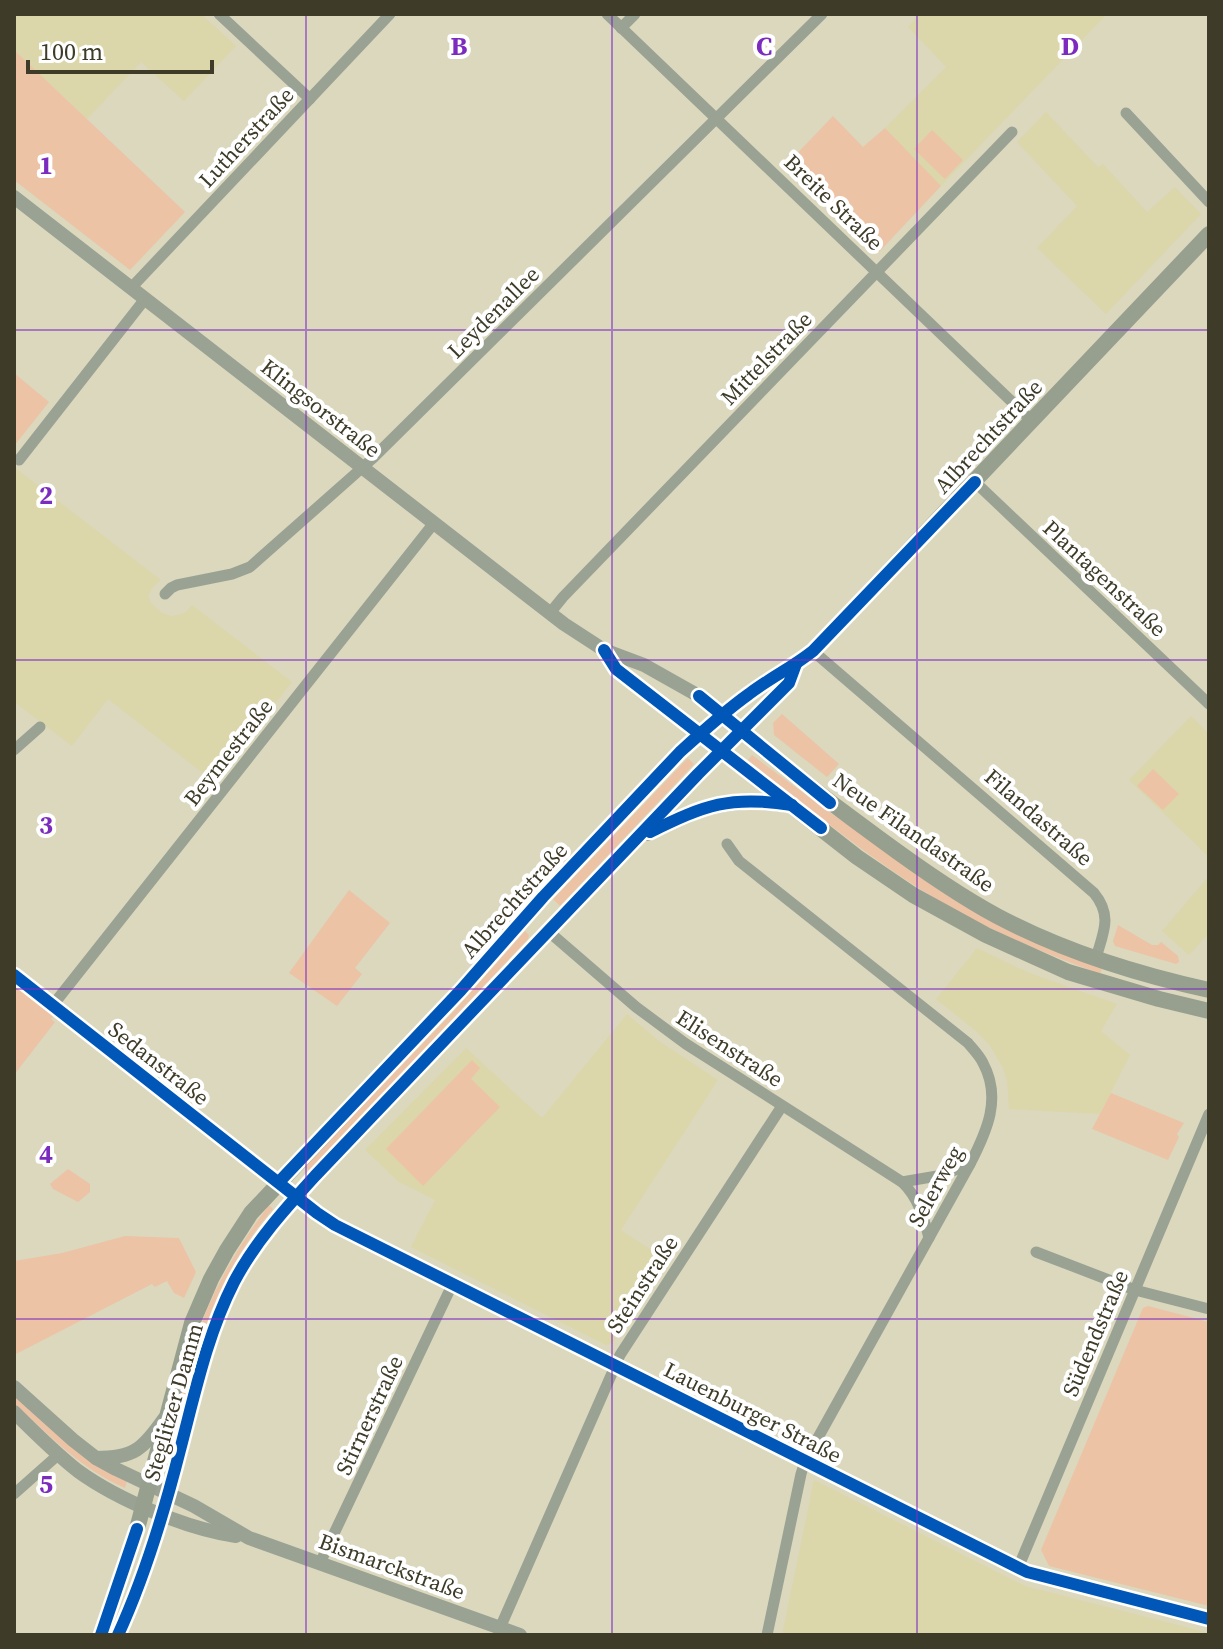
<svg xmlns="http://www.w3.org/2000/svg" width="1223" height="1649" font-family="'Source Serif 4',serif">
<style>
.built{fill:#dcd6ab}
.green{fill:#edc3a6}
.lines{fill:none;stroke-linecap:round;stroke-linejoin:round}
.minor{stroke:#9aa293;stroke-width:11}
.tertiary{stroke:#9aa293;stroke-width:14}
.secondary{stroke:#97a08e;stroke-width:16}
.cycleway-casing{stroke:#fff;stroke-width:17}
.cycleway{stroke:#0057b8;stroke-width:12}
.grid{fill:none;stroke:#7b2cbf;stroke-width:2;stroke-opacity:0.55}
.labels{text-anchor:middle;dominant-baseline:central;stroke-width:8;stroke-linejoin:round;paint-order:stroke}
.street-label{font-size:22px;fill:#3e3b28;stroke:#fff}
.grid-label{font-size:26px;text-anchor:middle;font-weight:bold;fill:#7b2cbf;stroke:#fff;stroke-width:8;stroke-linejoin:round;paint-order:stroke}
</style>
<rect width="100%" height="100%" fill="#dbd8bd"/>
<g class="built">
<path d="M14,14H201L236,46L184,101L141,62L87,119L14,50Z"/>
<path d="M920,14H1107L941,186L885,128L946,67L908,27Z"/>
<path d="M1046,112L1098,167L1103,164L1147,212L1175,187L1201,214L1106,314L1037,248L1077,206L1017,142Z"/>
<path d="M14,467L161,580L153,587L148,596L152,604L162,613L171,616L178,615L186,612L192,605L292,682L214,782L108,699L72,746L14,702Z"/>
<path d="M1191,716L1209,734V857L1129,780Z"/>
<path d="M1209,876V933L1189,955L1162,931Z"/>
<path d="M977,948L1027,972L1117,1004L1101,1031L1130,1055L1100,1114L1009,1109L1007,1080L1002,1066L990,1046L977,1032L936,999Z"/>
<path d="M627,1014L659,1041L718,1080L621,1230L667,1260L612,1344L606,1345L411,1247L435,1200L399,1182L365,1150L466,1048L542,1118Z"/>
<path d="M814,1480L1025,1586L1209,1633V1635H782Z"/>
</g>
<g class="green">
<path d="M14,50L185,212L130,270L14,180Z"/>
<path d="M833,116L863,147L885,128L941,186L879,252L787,164Z"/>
<path d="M932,130L963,160L945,179L914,149Z"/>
<path d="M14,373L49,402L14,446Z"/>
<path d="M782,714L839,764L827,777L774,735L773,723Z"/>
<path d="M752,755L832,814L859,831L1103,967L1100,974C1052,956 1005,937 961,913C884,871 816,814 748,760Z"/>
<path d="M688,758L694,764L560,906L553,899Z"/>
<path d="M1153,769L1179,794L1163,810L1137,786Z"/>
<path d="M349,890L390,923L355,968L362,974L337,1006L289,973Z"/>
<path d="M1118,925L1152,945H1158L1161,942L1178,956L1179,962L1176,964L1115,946L1113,941Z"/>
<path d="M525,931L529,935L528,939L309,1170L304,1167L454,1011Z"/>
<path d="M14,984L54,1015L51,1019L55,1022L14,1075Z"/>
<path d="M472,1060L480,1068L471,1079L500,1107L423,1186L386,1149Z"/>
<path d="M1111,1093L1184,1123L1177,1134L1179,1137L1168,1160L1092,1129Z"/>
<path d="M68,1169L90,1184V1192L78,1202L53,1189L50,1184Z"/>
<path d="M269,1205L273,1209C209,1283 194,1360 171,1451L167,1450C179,1404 188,1356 206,1312C222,1273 244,1239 269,1205Z"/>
<path d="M125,1236L179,1238L196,1272L184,1298L174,1293L167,1281L155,1287L152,1284L14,1355V1261L62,1253Z"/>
<path d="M1148,1306L1209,1322V1606L1049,1566L1041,1550L1143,1308Z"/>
<path d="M14,1395L80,1454L99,1467L127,1481L125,1488C81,1469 49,1435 14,1403Z"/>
</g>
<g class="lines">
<g class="minor">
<path d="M219,14L310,99"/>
<path d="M607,14L1032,421"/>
<path d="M621,28L635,14"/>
<path d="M1126,113L1209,202"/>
<path d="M131,288L390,14"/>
<path d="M19,460L145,299"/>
<path d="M975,482L1209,704"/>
<path d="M165,594L171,588L177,585L232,574L250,567L372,459L822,14"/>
<path d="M550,613L563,597L1012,132"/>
<path d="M813,651L1094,893C1113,916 1103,933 1096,958"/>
<path d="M14,750L40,727"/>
<path d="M727,844L739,861L968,1043C973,1049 980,1056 983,1063C1002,1098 987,1131 970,1164L805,1461L801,1474L767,1635"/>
<path d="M548,931L636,1007L686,1044L902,1182C918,1197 924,1218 929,1238"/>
<path d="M14,975L317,1213L335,1225L1027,1572L1209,1619"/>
<path d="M53,1005L434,523"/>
<path d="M902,1182L943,1175L970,1164"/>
<path d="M1036,1252L1135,1290L1209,1309"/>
<path d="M14,1494L58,1455"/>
<path d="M320,1563L453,1283"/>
<path d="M1018,1568L1209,1114"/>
<path d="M500,1628L620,1355L782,1106"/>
</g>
<g class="tertiary">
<path d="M14,197L564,624L604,650L644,665L699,696L723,715"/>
<path d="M604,650L616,669L700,734"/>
<path d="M14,1387L73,1440L96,1458L116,1469L194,1506L249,1538L520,1635"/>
<path d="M14,1412C34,1432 55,1453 78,1471C118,1500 187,1529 236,1536"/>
<path d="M96,1458C134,1458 143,1449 164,1419"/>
</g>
<g class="secondary">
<path d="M723,715C774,759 826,800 880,839C918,867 956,894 997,916C1063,951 1136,974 1209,990"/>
<path d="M700,734L857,857L913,895L986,935L1068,972L1159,999L1209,1011"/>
<path d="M648,833C701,807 730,795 790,805"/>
<path d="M101,1635L137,1529L192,1323L211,1279L227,1250L251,1213L461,990L543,897L680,752C702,732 725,711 749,694C770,678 793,667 813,651L1209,234"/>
<path d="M118,1635C145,1576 164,1513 180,1450C195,1393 207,1335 234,1282C255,1242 285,1209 315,1176L698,774L789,683L796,664"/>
</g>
<g class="cycleway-casing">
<g id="cycleway">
<path d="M604,650L616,669L821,828"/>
<path d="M699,696L830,803"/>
<path d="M650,832C705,805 730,795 792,805"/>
<path d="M14,975L317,1213L335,1225L1027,1572L1209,1619"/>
<path d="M279,1182L461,990L543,897L680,752C702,732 725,711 749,694C770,678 793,667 813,651L975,482"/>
<path d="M101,1635L137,1529"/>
<path d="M118,1635C145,1576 164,1513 180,1450C195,1393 207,1335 234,1282C255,1242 285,1209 315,1176L698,774L789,683L796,664"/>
</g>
</g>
<use href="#cycleway" class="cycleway"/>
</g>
<path class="grid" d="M306,14V1635M612,14V1635M917,14V1635M14,330H1209M14,660H1209M14,989H1209M14,1319H1209"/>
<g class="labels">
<g class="street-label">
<text transform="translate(246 137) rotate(-47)">Lutherstraße</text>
<text transform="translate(834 202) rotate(44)">Breite Straße</text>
<text transform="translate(493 312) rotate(-45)">Leydenallee</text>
<text transform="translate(766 358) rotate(-46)">Mittelstraße</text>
<text transform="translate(321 408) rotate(38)">Klingsorstraße</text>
<text transform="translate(988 436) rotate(-47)">Albrechtstraße</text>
<text transform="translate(1105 578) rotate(43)">Plantagenstraße</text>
<text transform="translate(228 752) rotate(-52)">Beymestraße</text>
<text transform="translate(1039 817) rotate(41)">Filandastraße</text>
<text transform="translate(914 832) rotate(35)">Neue Filandastraße</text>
<text transform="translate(514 900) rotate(-48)">Albrechtstraße</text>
<text transform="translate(730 1048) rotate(33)">Elisenstraße</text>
<text transform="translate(159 1063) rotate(38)">Sedanstraße</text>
<text transform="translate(935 1186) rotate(-61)">Selerweg</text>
<text transform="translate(642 1284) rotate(-57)">Steinstraße</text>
<text transform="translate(1095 1333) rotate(-67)">Südendstraße</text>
<text transform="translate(173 1402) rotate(-74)">Steglitzer Damm</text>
<text transform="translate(753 1412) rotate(27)">Lauenburger Straße</text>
<text transform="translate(369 1415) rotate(-65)">Stirnerstraße</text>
<text transform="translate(392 1566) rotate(20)">Bismarckstraße</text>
</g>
</g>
<g class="grid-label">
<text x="459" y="55">B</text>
<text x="764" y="55">C</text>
<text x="1070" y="55">D</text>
<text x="46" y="174">1</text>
<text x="46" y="504">2</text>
<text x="46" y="834">3</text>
<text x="46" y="1163">4</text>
<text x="46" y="1493">5</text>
</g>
<rect width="1223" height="1649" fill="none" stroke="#3e3b28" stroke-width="32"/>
<path d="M28 60v12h184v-12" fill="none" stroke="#3e3b28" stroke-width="4"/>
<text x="40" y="60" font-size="24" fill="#3e3b28" stroke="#ffffff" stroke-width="6" paint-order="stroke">100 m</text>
</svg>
